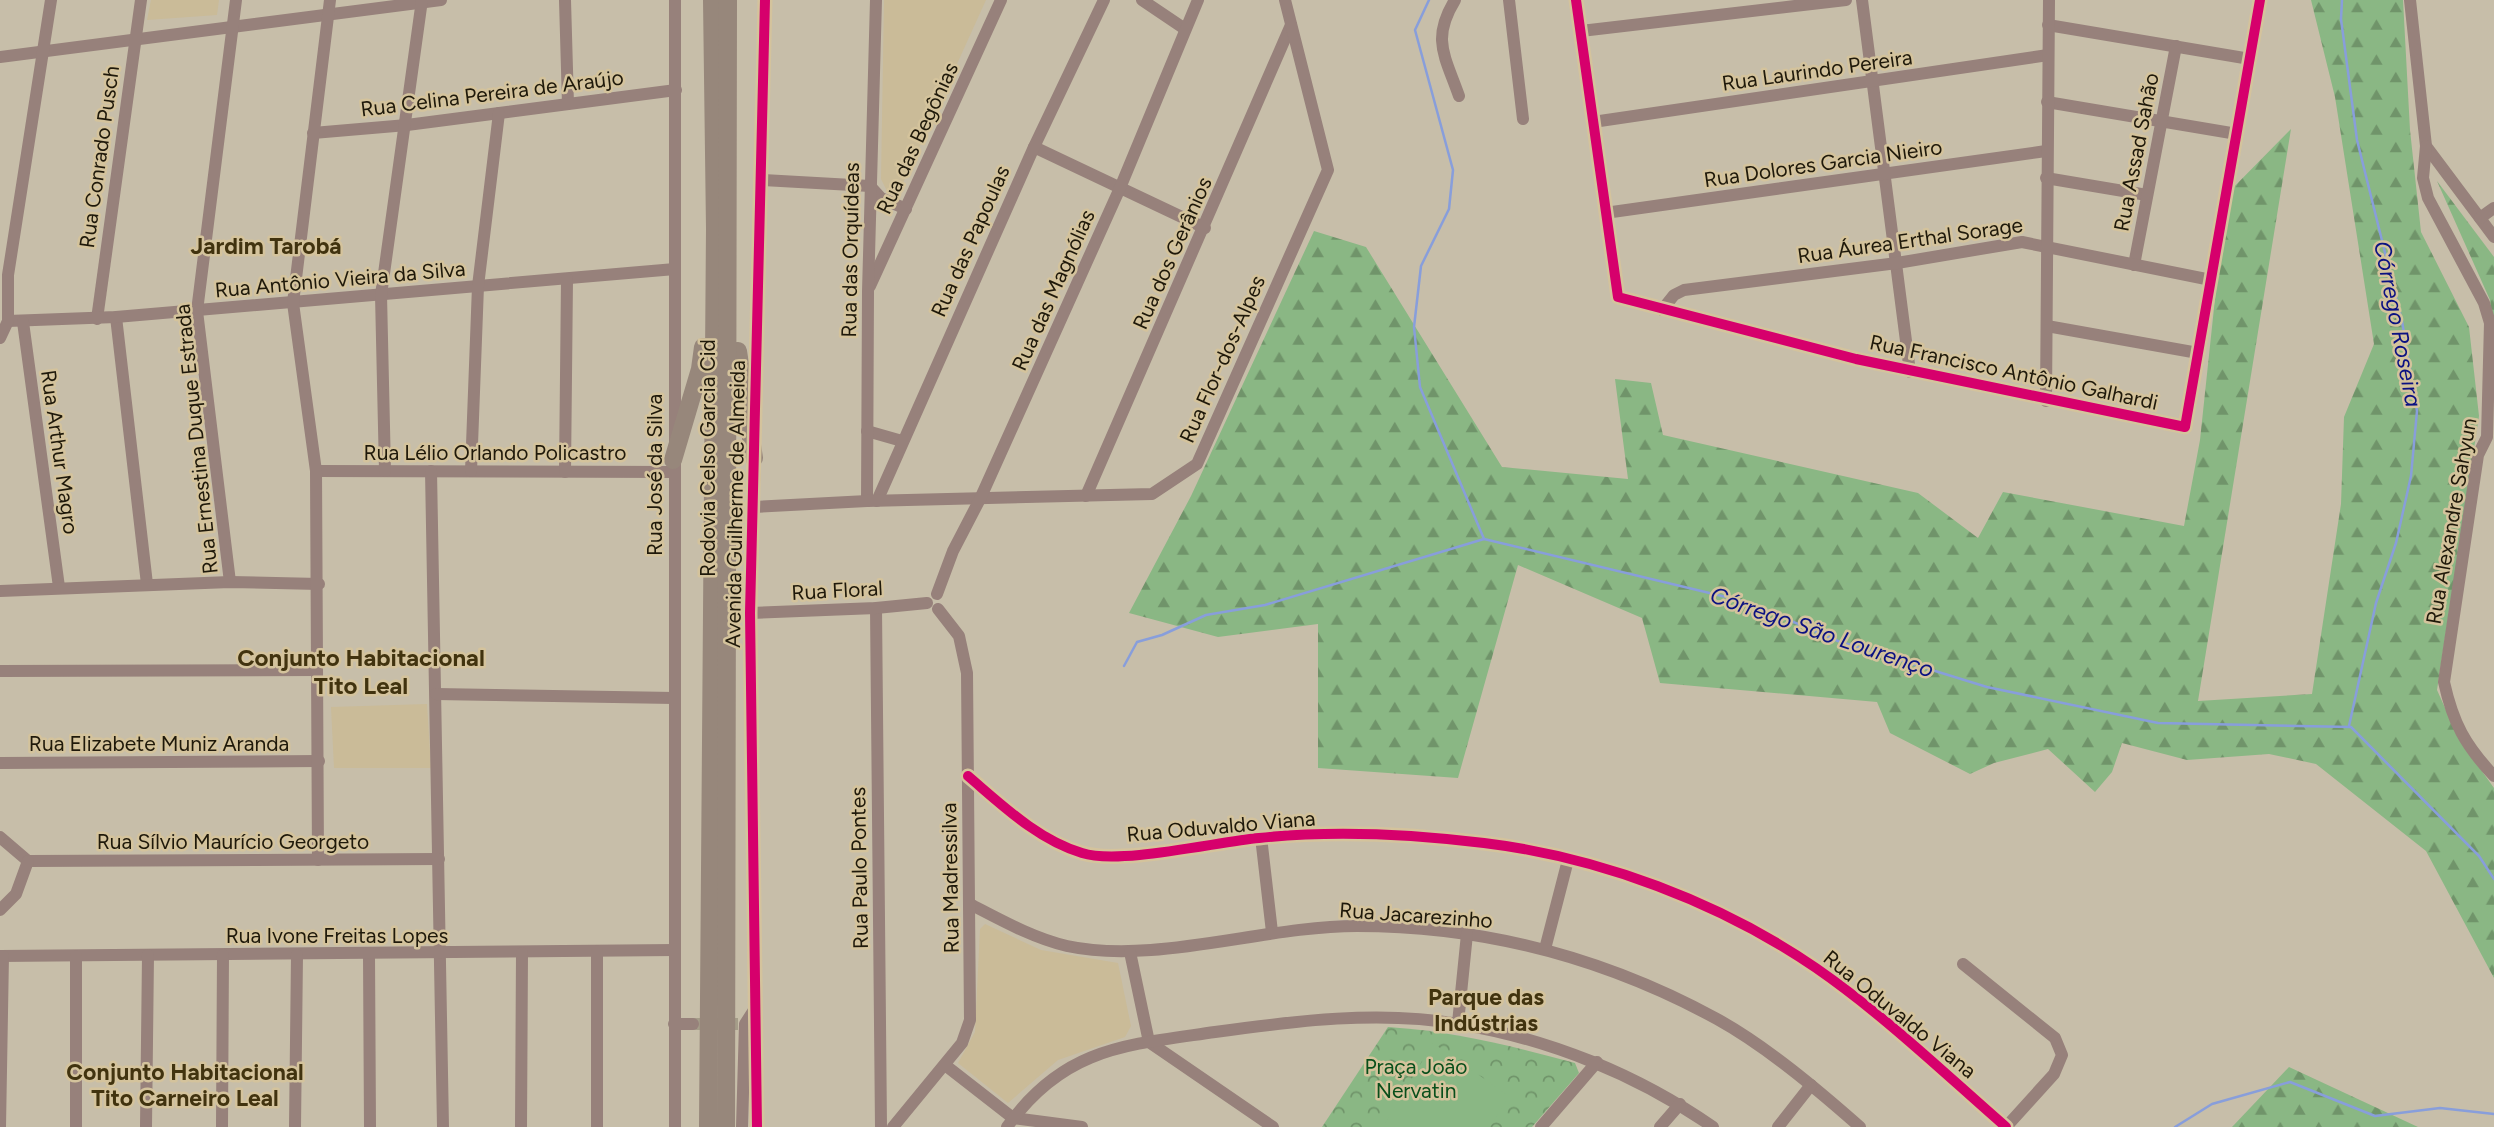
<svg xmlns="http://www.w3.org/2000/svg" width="2494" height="1127" font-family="Figtree,sans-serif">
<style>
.built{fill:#cabb98}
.forest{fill:url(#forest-firs)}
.park{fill:url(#park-crowns)}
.garden{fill:#8ab784}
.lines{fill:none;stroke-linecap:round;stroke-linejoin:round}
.stream{stroke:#889edb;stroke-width:2.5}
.minor-tunnel{stroke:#a59d89;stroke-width:12;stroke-dasharray:12 6;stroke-linecap:butt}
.minor{stroke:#97817b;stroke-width:12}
.highway{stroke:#97877b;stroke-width:18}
.cycleway-casing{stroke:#d4c39c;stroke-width:15}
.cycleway{stroke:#d6006c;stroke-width:10}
.labels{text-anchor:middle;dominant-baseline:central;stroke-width:5;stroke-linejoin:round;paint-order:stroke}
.street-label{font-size:21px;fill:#1f190a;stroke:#d4c39c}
.park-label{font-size:21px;fill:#084f1b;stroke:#d4c39c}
.neighbourhood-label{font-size:23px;font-weight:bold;fill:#41330f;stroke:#d4c39c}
.water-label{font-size:23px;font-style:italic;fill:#0b1182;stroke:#d4c39c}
.quarter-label{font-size:24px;font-weight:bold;fill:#41330f;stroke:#d4c39c}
</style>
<defs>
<pattern id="forest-firs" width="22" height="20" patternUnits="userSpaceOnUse" patternTransform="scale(1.75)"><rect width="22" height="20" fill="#8ab784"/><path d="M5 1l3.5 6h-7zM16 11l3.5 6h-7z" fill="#70946a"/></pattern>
<pattern id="park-crowns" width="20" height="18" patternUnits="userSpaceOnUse" patternTransform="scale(1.75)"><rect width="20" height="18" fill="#8ab784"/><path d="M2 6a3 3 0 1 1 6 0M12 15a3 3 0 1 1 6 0" fill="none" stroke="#70946a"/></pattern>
</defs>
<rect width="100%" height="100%" fill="#c7bea9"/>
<g class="built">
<path d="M151,0H219L217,15L147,20Z"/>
<path d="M884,0H986L898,194L887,191L881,179Z"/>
<path d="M427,704L431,768H334L331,707Z"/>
<path d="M985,924L1041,950L1118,963L1131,1026L1125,1037L1058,1060L1008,1103L958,1063L975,1032L980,929Z"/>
</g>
<g class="forest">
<path d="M2311,0H2403L2410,130L2421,232L2469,327L2479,416L2437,690L2459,739L2494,788V978L2426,851L2316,764L2269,754L2187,760L2122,743L2112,772L2095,792L2048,749L1994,763L1970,774L1890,733L1877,702L1660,683L1642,618L1518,565L1458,778L1318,768V624L1218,637L1129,613L1191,496L1314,231L1366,247L1502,467L1628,479L1615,379L1651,383L1663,435L1918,493L1978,538L2003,492L2184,526L2200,440L2226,195L2291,129L2198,701L2312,694L2341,504L2344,417L2374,344L2335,97Z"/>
<path d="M2437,181L2494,257V335L2490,300Z"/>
<path d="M2289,1067L2418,1127H2232Z"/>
</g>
<path class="park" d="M1388,1027C1453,1031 1512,1046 1575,1063L1579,1073L1532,1127H1322Z"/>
<path class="garden" d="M1433,1043L1509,1096L1490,1127H1383Z"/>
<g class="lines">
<g class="stream">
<path d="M1429,0L1415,30L1453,170L1449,209L1421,266L1414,327L1420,387L1484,539L1747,602L1838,641L1987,687L2158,723L2351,727L2479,856L2494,879"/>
<path d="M2342,0L2341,19L2357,140L2402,321L2417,411L2411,476L2396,543L2376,603L2349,726"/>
<path d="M1124,666L1137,642L1162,635L1206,615L1265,605L1484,539"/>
<path d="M2175,1127L2212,1104L2290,1082L2375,1116L2440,1108L2494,1114"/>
</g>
<path class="minor-tunnel" d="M693,1024H738"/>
<g class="minor">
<path d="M565,0L568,104"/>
<path d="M1142,0L1185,29"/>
<path d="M1455,0C1431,39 1445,56 1459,96"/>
<path d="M1509,0L1523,119"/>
<path d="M1576,0L1618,297L1856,359L2185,427L2260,0"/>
<path d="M1862,0L1910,372"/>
<path d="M2410,0L2426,146L2494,237"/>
<path d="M2048,25L2250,59"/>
<path d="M1581,31L1846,0"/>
<path d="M0,57L441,0"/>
<path d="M2047,102L2237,134"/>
<path d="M1593,122L2048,55"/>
<path d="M313,133L407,125L676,90"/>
<path d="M2426,146L2423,178L2428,198L2484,303L2490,323L2487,437L2478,455L2444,682C2453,723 2465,745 2494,776"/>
<path d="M1034,147L1205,228"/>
<path d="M2046,178L2147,195"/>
<path d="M763,180L870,186L881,198L906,209"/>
<path d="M1605,213L2046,151"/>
<path d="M2480,218L2494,208"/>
<path d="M2134,265L2176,46"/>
<path d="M870,286L1001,0"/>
<path d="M1662,310L1674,295L1684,290L1897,263L2022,242L2211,280"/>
<path d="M116,317L147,584"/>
<path d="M97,319L141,0"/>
<path d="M8,321L116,317L675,269"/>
<path d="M23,322L59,587"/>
<path d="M2047,326L2198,353"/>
<path d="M0,338L8,321V275L51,0"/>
<path d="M2046,401L2049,0"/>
<path d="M755,427L765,0"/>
<path d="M867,431L902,441"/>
<path d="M755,452L750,613L757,1127"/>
<path d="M316,471L673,472"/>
<path d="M385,471L381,295L422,0"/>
<path d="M431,471L443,1127"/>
<path d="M471,471L478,286L499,113"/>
<path d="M565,472L567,279"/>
<path d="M1086,496L1291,25"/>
<path d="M867,501L868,292L876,0"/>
<path d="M877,501L1034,147L1104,0"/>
<path d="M753,507L867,501L1152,494L1197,464L1328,170L1285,0"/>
<path d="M230,582L197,311L236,0"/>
<path d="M0,591L230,582L319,584"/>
<path d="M937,594L953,551L980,499L1120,188L1198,0"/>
<path d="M876,608L881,1127"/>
<path d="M750,613L876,608L927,603"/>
<path d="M0,671L317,670"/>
<path d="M436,694L674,698"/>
<path d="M0,763L319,761"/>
<path d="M968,776C1002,805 1038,840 1082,853C1120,865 1216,842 1259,838C1332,830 1411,834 1484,843C1599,857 1720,902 1816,968C1884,1015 1944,1073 2006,1127"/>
<path d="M0,837L28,861"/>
<path d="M1261,837L1272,932"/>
<path d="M318,860L316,471L293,303L330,0"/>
<path d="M28,861L439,859"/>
<path d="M970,904C1001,920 1033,938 1067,946C1155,965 1264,926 1357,926C1484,926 1605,958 1717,1019C1766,1046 1818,1090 1860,1127"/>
<path d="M0,910L16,894L28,861"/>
<path d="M1545,949L1568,860"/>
<path d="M1130,952L1149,1042L1273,1127"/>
<path d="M369,955L370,1127"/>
<path d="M0,956L675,950"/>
<path d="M76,956V1127"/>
<path d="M1963,964L2055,1038L2062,1055L2054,1074L2006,1127"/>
<path d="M1458,1023L1467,934"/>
<path d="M674,1024H693"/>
<path d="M945,1065L1013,1118L1082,1127"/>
<path d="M0,1127L3,956"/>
<path d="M146,1127L148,955"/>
<path d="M222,1127L223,955"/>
<path d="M295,1127L297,955"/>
<path d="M521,1127L522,953"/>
<path d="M597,1127V951"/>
<path d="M675,1127V0"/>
<path d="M742,1127L745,1024L754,1010"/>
<path d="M893,1127L962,1043L970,1020L967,673L959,636L938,609"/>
<path d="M1007,1127C1064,1047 1126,1045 1215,1032C1295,1021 1379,1010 1459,1024C1550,1039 1638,1075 1713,1127"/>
<path d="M1541,1127L1597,1062"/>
<path d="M1660,1127L1680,1104"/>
<path d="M1778,1127L1811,1085"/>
</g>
<g class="highway">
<path d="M738,351L754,458"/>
<path d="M673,460L700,369L703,347"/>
<path d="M708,1127L715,229L712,0"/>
<path d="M726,1127L728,0"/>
</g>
<g class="cycleway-casing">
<g id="cycleway">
<path d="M1576,0L1618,297L1856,359L2185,427L2260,0"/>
<path d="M968,776C1002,805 1038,840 1082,853C1120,865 1216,842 1259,838C1332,830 1411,834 1484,843C1599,857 1720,902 1816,968C1884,1015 1944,1073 2006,1127"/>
<path d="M757,1127L750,613L765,0"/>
</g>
</g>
<use href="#cycleway" class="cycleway"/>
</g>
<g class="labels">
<g class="street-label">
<text transform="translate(1817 70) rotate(-8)">Rua Laurindo Pereira</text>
<text transform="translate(492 93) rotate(-7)">Rua Celina Pereira de Araújo</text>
<text transform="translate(917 138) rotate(-65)">Rua das Begônias</text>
<text transform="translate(2136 152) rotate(-79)">Rua Assad Sahão</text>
<text transform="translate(99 157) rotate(-82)">Rua Conrado Pusch</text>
<text transform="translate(1823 163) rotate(-8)">Rua Dolores Garcia Nieiro</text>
<text transform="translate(1910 240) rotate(-8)">Rua Áurea Erthal Sorage</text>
<text transform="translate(970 241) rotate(-66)">Rua das Papoulas</text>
<text transform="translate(850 250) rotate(-89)">Rua das Orquídeas</text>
<text transform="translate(1172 253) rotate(-66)">Rua dos Gerânios</text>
<text transform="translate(340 279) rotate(-5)">Rua Antônio Vieira da Silva</text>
<text transform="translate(1053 290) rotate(-66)">Rua das Magnólias</text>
<text transform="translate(1222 359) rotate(-66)">Rua Flor-dos-Alpes</text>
<text transform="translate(2014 372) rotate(12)">Rua Francisco Antônio Galhardi</text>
<text transform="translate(196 439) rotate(-96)">Rua Ernestina Duque Estrada</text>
<text transform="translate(60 452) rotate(82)">Rua Arthur Magro</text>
<text x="495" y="452">Rua Lélio Orlando Policastro</text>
<text transform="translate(707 458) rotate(-90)">Rodovia Celso Garcia Cid</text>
<text transform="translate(654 475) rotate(-90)">Rua José da Silva</text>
<text transform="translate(735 504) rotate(-89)">Avenida Guilherme de Almeida</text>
<text transform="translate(2451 521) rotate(-80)">Rua Alexandre Sahyun</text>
<text transform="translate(837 590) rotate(-3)">Rua Floral</text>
<text x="159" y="743">Rua Elizabete Muniz Aranda</text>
<text transform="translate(1221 826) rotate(-5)">Rua Oduvaldo Viana</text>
<text x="233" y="841">Rua Sílvio Maurício Georgeto</text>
<text transform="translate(859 868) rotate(-91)">Rua Paulo Pontes</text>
<text transform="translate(950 878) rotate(-91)">Rua Madressilva</text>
<text transform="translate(1416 915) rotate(4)">Rua Jacarezinho</text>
<text x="337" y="935">Rua Ivone Freitas Lopes</text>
<text transform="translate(1900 1014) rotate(39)">Rua Oduvaldo Viana</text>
</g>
<g class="park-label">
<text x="1416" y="1066">Praça João<tspan x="1416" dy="24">Nervatin</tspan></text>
</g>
<g class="neighbourhood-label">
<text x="266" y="246">Jardim Tarobá</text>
<text x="1486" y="997">Parque das<tspan x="1486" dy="26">Indústrias</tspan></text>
<text x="185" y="1072">Conjunto Habitacional<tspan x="185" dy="26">Tito Carneiro Leal</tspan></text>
</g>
<g class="water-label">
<text transform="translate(2398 324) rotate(79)">Córrego Roseira</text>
<text transform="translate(1822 632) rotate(19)">Córrego São Lourenço</text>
</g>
<g class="quarter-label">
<text x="361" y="657">Conjunto Habitacional<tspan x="361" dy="28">Tito Leal</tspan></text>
</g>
</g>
</svg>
